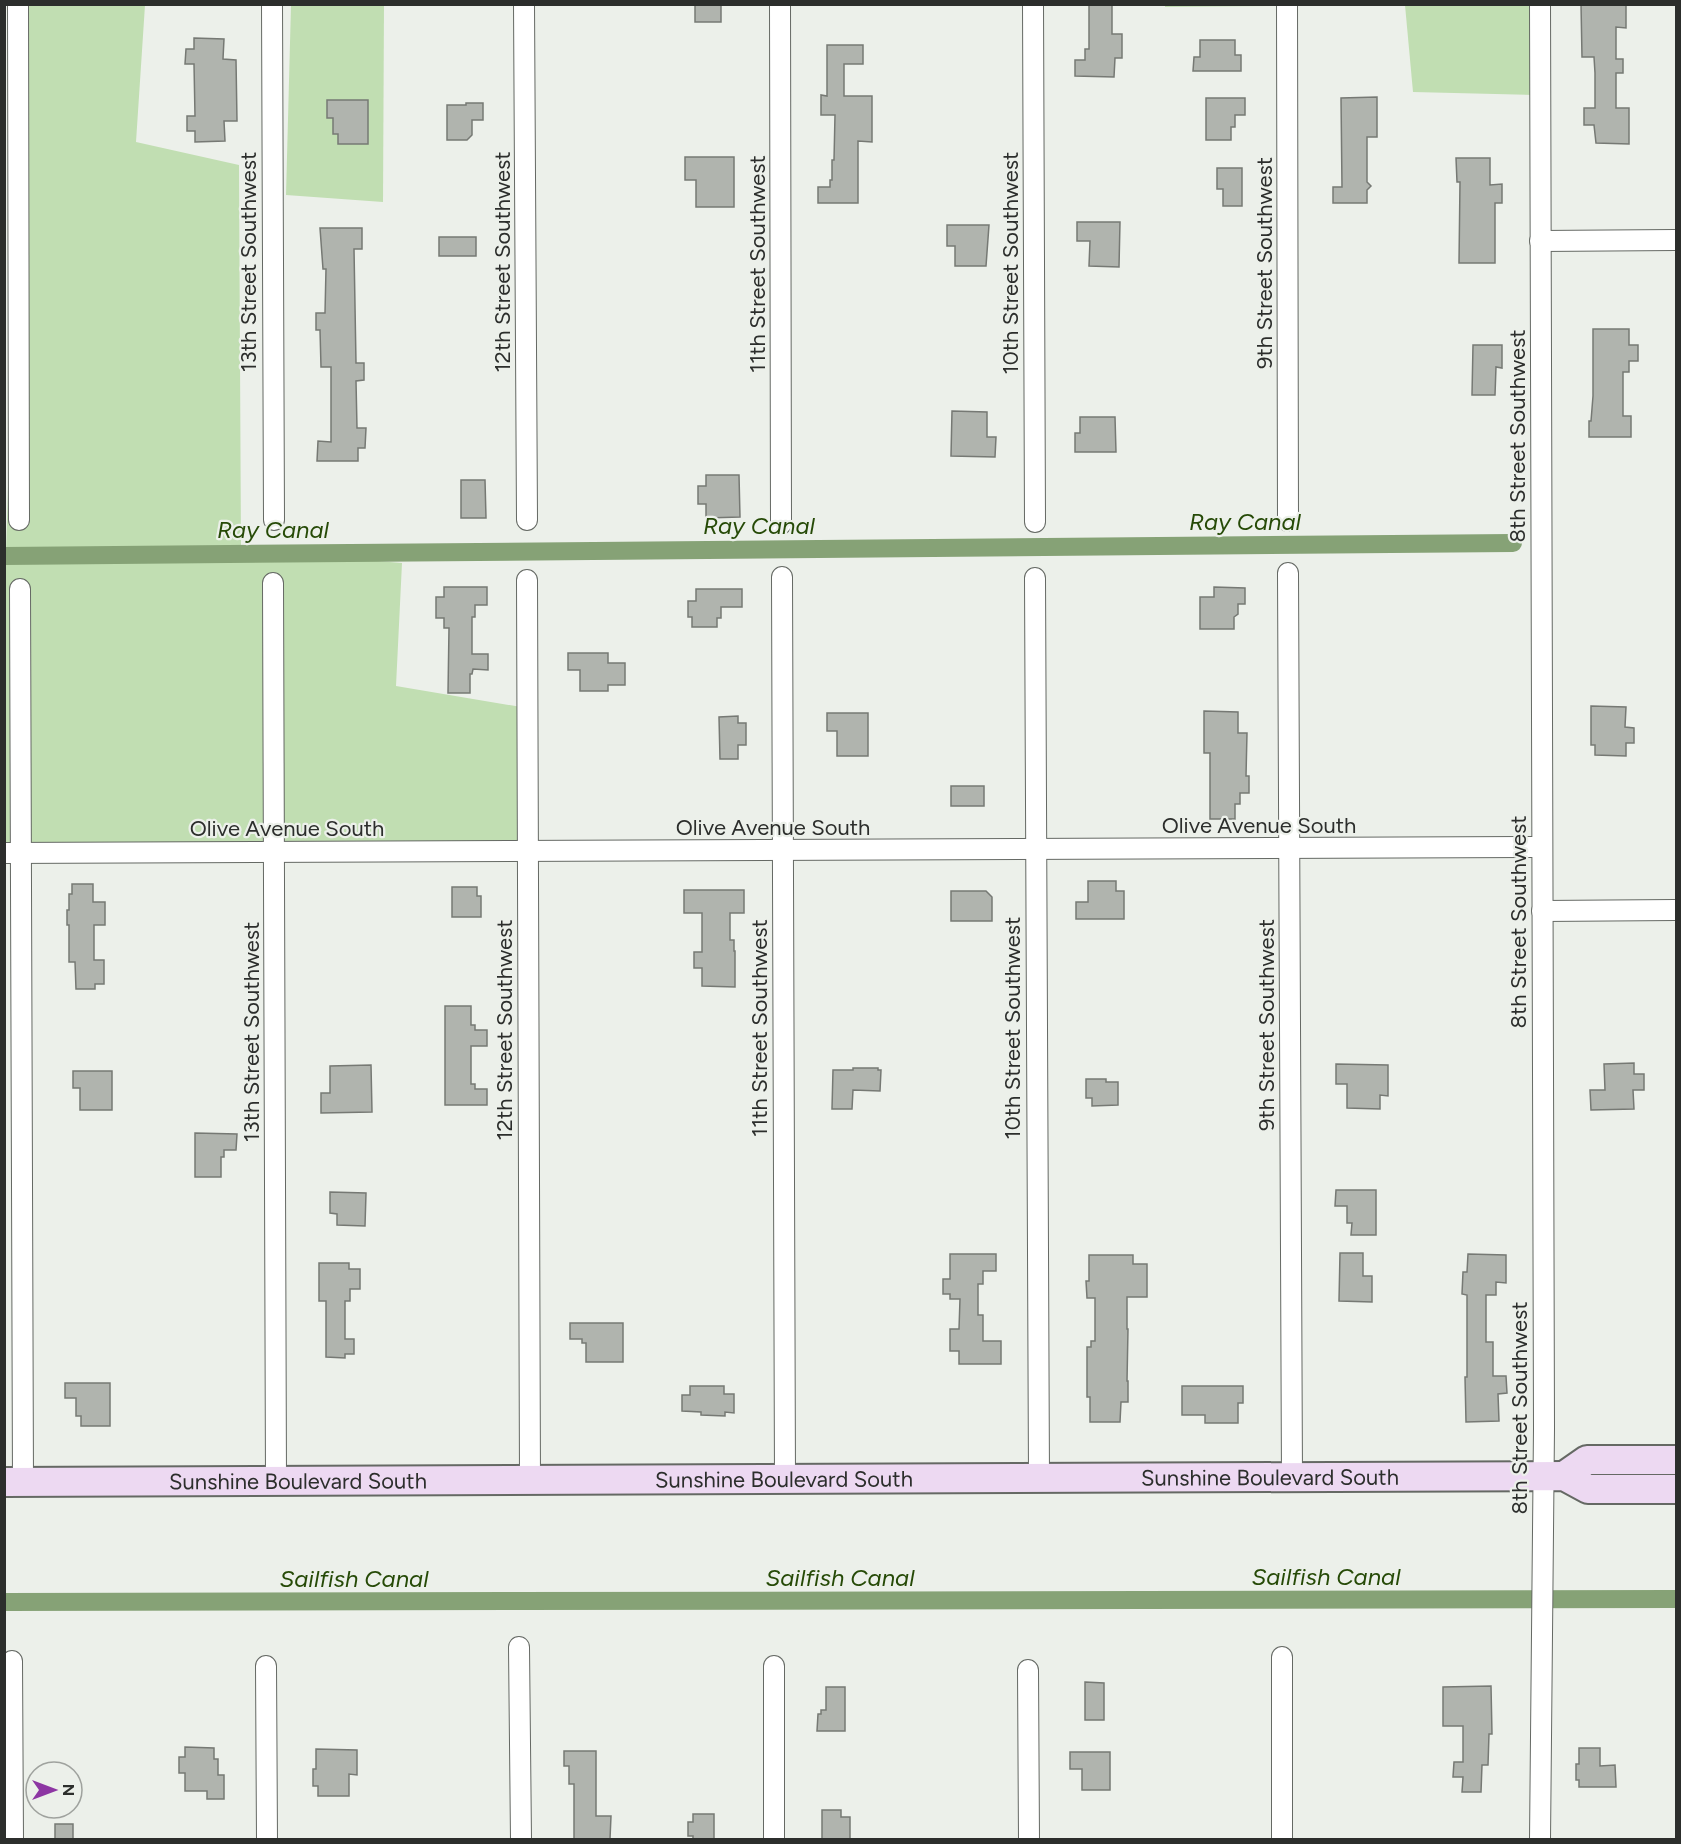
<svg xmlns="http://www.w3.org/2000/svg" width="1681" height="1844" font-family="Figtree,sans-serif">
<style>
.green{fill:#c1deb2}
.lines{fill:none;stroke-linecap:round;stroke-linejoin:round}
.canal{stroke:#86a276;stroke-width:18}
.building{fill:#b0b4ae;stroke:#767974;stroke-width:1.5}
.street-casing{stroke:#656964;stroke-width:22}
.secondary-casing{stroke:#656964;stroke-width:32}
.street{stroke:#fff;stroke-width:20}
.secondary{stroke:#edd9f2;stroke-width:28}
.labels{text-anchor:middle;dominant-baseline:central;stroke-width:4.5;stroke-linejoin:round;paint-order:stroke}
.street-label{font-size:22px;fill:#2c2e2c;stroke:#ecf0ea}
.water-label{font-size:24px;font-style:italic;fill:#264a07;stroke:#ecf0ea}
</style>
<rect width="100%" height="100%" fill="#ecf0ea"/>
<g class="green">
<path d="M23,5H145L136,142L239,165L241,550L402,563L396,686L533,709L534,840L4,862L5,583Z"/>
<path d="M291,5H384L383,202L286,195Z"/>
<path d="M1165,5V4L1272,5V6L1165,7Z"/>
<path d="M1405,5H1538L1536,95L1413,92Z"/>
</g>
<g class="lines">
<g class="canal">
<path d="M4,556L1513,543"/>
<path d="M4,1602L1676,1599"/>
</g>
</g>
<g class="building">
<rect x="695" y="4" width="26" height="18"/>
<path d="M1089,4H1112V34H1122V58H1115L1114,77L1075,76V60H1085V49H1089Z"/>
<path d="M1581,4H1626V28L1616,27V59H1623V73H1616V108H1629V144L1596,143L1594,125H1584V108H1595V73L1594,57H1582Z"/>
<path d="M194,38L224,39L223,59L236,60L237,121H224L225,141L195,142V131H187V116H195L194,64H185L186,49H194Z"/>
<path d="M1200,40H1235V55H1241V71H1193L1194,57H1200Z"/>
<path d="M827,45H863V64H844V96H872V142L858,141V203H818V187H830V180H832V160H834L835,115H821V95L827,96Z"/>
<path d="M1377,97V137H1367V182L1371,186L1367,190V203H1333V187H1342L1341,98Z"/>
<path d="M1206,98H1245V115H1235V127H1231V140H1206Z"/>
<path d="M327,100H368V144H338V134H333V118H327Z"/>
<path d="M466,103H483V120H472V135L467,140H447V105H466Z"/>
<path d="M685,157H734V207H696V180H685Z"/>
<path d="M1456,158H1490V185L1502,184V203H1495V263H1459L1460,182H1457Z"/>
<path d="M1217,168H1242V206H1223V189H1217Z"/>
<path d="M1077,222H1120L1119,267L1089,266L1090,241H1077Z"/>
<path d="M947,225H989L986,266H955V246H947Z"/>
<path d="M320,228H362V249H354L356,363H364V380L356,381L357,428H366L365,448H358V461H317L318,441L331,442V367H321L320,330H316V313H325L326,269H323Z"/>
<rect x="439" y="237" width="37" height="19"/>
<path d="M1593,329H1629V345H1638V361H1629V372H1623V416H1631V437H1589V421H1591L1593,396Z"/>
<path d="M1473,345H1502V368L1496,367L1495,395H1472Z"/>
<path d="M952,411L987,412V437H996L995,457L951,456Z"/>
<path d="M1080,417H1115L1116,452H1075V433H1080Z"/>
<path d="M706,475H739L740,517L706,518V504H698V486H706Z"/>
<path d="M461,480H485L486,518H461Z"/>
<path d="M444,587H487V605H475V617H472V654H488V670L473,669L472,674H470V693H448L449,628H444V618H436V597H444Z"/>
<path d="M1214,587L1245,588V604H1238V614L1234,617V629H1200V597H1214Z"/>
<path d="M696,589H742V607H721V618H717V627H692V617H688V601H696Z"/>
<path d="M568,653H608V663H625V685H608V691H580V670H568Z"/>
<path d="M1591,706L1626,707L1625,727L1634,728V743H1626V756L1595,755V745H1591Z"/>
<path d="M1204,711L1238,712V733H1247L1246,776H1249V793H1240V804H1235V819H1210V753H1204Z"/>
<path d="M827,713H868V756H837V731H827Z"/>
<path d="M738,716V723H746V745H738V759H720L719,717Z"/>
<rect x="951" y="786" width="33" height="20"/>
<path d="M1088,881H1116V891H1124V919H1076V902H1088Z"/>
<path d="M72,884H93V902H105V925H94V960H104V984H95V989H76L75,962H69V925H67V910H69V894H72Z"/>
<path d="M452,887H477V896H481V917H452Z"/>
<path d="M684,890H744V913H730V940H734V951H735V987L702,986V968H694V952H702V913H684Z"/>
<path d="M951,891H986L992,897V921H951Z"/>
<path d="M445,1006H471V1025H475V1030H487V1046H471V1084H475V1089H487V1105H445Z"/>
<path d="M1634,1063V1074H1644V1090H1633L1634,1109L1591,1110L1590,1090H1605L1604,1064Z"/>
<path d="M1336,1064L1388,1065V1096L1380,1095V1109L1347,1108V1084H1336Z"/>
<path d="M371,1065L372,1112L321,1113V1093H330V1066Z"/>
<path d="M853,1068H878V1070H881L880,1091L853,1090L852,1109H832L833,1070H853Z"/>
<path d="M73,1071H112V1110H80V1088H73Z"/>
<path d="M1086,1079H1106V1082H1118V1105L1092,1106V1098H1086Z"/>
<path d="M195,1133L237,1134L236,1150H224V1157H221V1177H195Z"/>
<path d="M1336,1190H1376V1235H1351L1352,1223H1347V1206H1335Z"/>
<path d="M330,1192L366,1193L365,1226L337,1225V1214L330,1213Z"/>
<path d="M1340,1253H1363V1276H1372V1302L1339,1301Z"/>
<path d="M950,1254H996V1271H983V1284H978V1315H983V1341H1001V1364H959V1351H950V1329H959L960,1299H950V1294H943V1279H950Z"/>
<path d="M1468,1254L1506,1255V1283L1496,1282V1295H1486V1342H1493V1376H1506L1507,1393L1498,1394L1499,1421L1466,1422L1465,1377H1467V1295L1462,1294L1463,1272H1467Z"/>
<path d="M1089,1255H1133V1264H1147V1297H1127V1329H1128L1127,1381H1128V1402H1121L1120,1422H1090V1397H1087V1347H1091V1341H1095V1298H1087L1086,1281H1089Z"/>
<path d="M319,1263H349V1269H360V1289H350V1301H345V1339H354V1354H345V1358L326,1357V1301H319Z"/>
<path d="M570,1323H623V1362H586V1343H582V1339H570Z"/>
<path d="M65,1383H110V1426H81V1416H76V1398H65Z"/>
<path d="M690,1386H724V1394H734V1413L725,1412V1416L701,1415V1412L682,1411V1395H690Z"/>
<path d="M1182,1386H1243V1403H1238V1423H1205V1415H1182Z"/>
<path d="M1085,1682L1104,1683V1720H1085Z"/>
<path d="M1491,1686L1492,1734H1489L1488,1765H1482L1481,1792H1462L1463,1777H1453L1454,1762H1463V1726H1443V1687Z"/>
<path d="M826,1687H845V1731H817L818,1714H821V1710H826Z"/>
<path d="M185,1747L214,1748V1759H218V1775H224V1799H207V1791H185V1773H179V1757H185Z"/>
<path d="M1579,1748H1600V1766L1615,1765L1616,1787H1579V1780H1576V1764H1579Z"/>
<path d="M316,1749L357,1750V1775L349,1774V1796H318V1786H313V1769H316Z"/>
<path d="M564,1751H596V1816H611L610,1839H574V1784H569V1766H564Z"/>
<path d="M1070,1752H1110V1790H1082V1769H1070Z"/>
<path d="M822,1810H841V1817H850V1839H822Z"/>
<path d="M693,1814H714V1839H693V1836H688V1822H693Z"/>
<rect x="55" y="1824" width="18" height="15"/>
</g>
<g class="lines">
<g class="street-casing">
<g id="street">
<path d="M18,4L19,520"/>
<path d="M272,4L274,520"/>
<path d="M524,4L527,520"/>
<path d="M780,4L781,524"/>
<path d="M1033,4L1035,522"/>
<path d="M1287,4L1288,521"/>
<path d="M1540,4L1544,1428L1540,1840"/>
<path d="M1540,241L1676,240"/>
<path d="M1288,573L1292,1477"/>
<path d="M782,577L785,1479"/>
<path d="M1035,578L1039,1477"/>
<path d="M527,580L530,1480"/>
<path d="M273,583L276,1481"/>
<path d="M20,589L23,1482"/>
<path d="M4,853L1542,847"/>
<path d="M1542,911L1676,910"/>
<path d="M519,1647L521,1840"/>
<path d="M1282,1657V1840"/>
<path d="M12,1661L13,1840"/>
<path d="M266,1666L267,1840"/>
<path d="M774,1666V1840"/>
<path d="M1028,1670L1029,1840"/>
</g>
</g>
<g class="secondary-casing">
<g id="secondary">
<path d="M1564,1476L1587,1460H1676"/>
<path id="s1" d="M4,1482L1564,1476L1588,1489H1676"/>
</g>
</g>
<use href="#street" class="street"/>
<use href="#secondary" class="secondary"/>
</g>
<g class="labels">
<g class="street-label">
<text transform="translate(248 262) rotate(-90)">13th Street Southwest</text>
<text transform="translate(502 262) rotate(-90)">12th Street Southwest</text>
<text transform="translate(1010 263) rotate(-90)">10th Street Southwest</text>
<text transform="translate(1264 263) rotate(-90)">9th Street Southwest</text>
<text transform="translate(757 264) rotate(-90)">11th Street Southwest</text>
<text transform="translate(1517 436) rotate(-90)">8th Street Southwest</text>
<text x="1259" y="825">Olive Avenue South</text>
<text x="773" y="827">Olive Avenue South</text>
<text x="287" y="828">Olive Avenue South</text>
<text transform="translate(1518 922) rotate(-90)">8th Street Southwest</text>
<text transform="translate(1266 1025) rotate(-90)">9th Street Southwest</text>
<text transform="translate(759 1028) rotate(-90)">11th Street Southwest</text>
<text transform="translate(1012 1028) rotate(-90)">10th Street Southwest</text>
<text transform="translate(504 1030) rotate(-90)">12th Street Southwest</text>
<text transform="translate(251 1032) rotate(-90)">13th Street Southwest</text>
<text transform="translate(1519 1408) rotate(-90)">8th Street Southwest</text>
<text stroke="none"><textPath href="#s1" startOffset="1266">Sunshine Boulevard South</textPath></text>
<text stroke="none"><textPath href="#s1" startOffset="780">Sunshine Boulevard South</textPath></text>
<text stroke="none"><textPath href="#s1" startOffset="294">Sunshine Boulevard South</textPath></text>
</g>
<g class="water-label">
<text x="1245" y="521">Ray Canal</text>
<text x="759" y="525">Ray Canal</text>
<text x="273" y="529">Ray Canal</text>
<text x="1326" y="1576">Sailfish Canal</text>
<text x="840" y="1577">Sailfish Canal</text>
<text x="354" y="1578">Sailfish Canal</text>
</g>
</g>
<rect width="1681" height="1844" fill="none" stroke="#2c2e2c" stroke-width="12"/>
<g transform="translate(54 1790) rotate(90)"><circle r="28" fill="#ecf0ea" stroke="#9fa29e" stroke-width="1.5"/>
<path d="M0-4.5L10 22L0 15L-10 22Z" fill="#8d36a3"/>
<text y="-9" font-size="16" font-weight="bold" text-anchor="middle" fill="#2c2e2c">N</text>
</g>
</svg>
